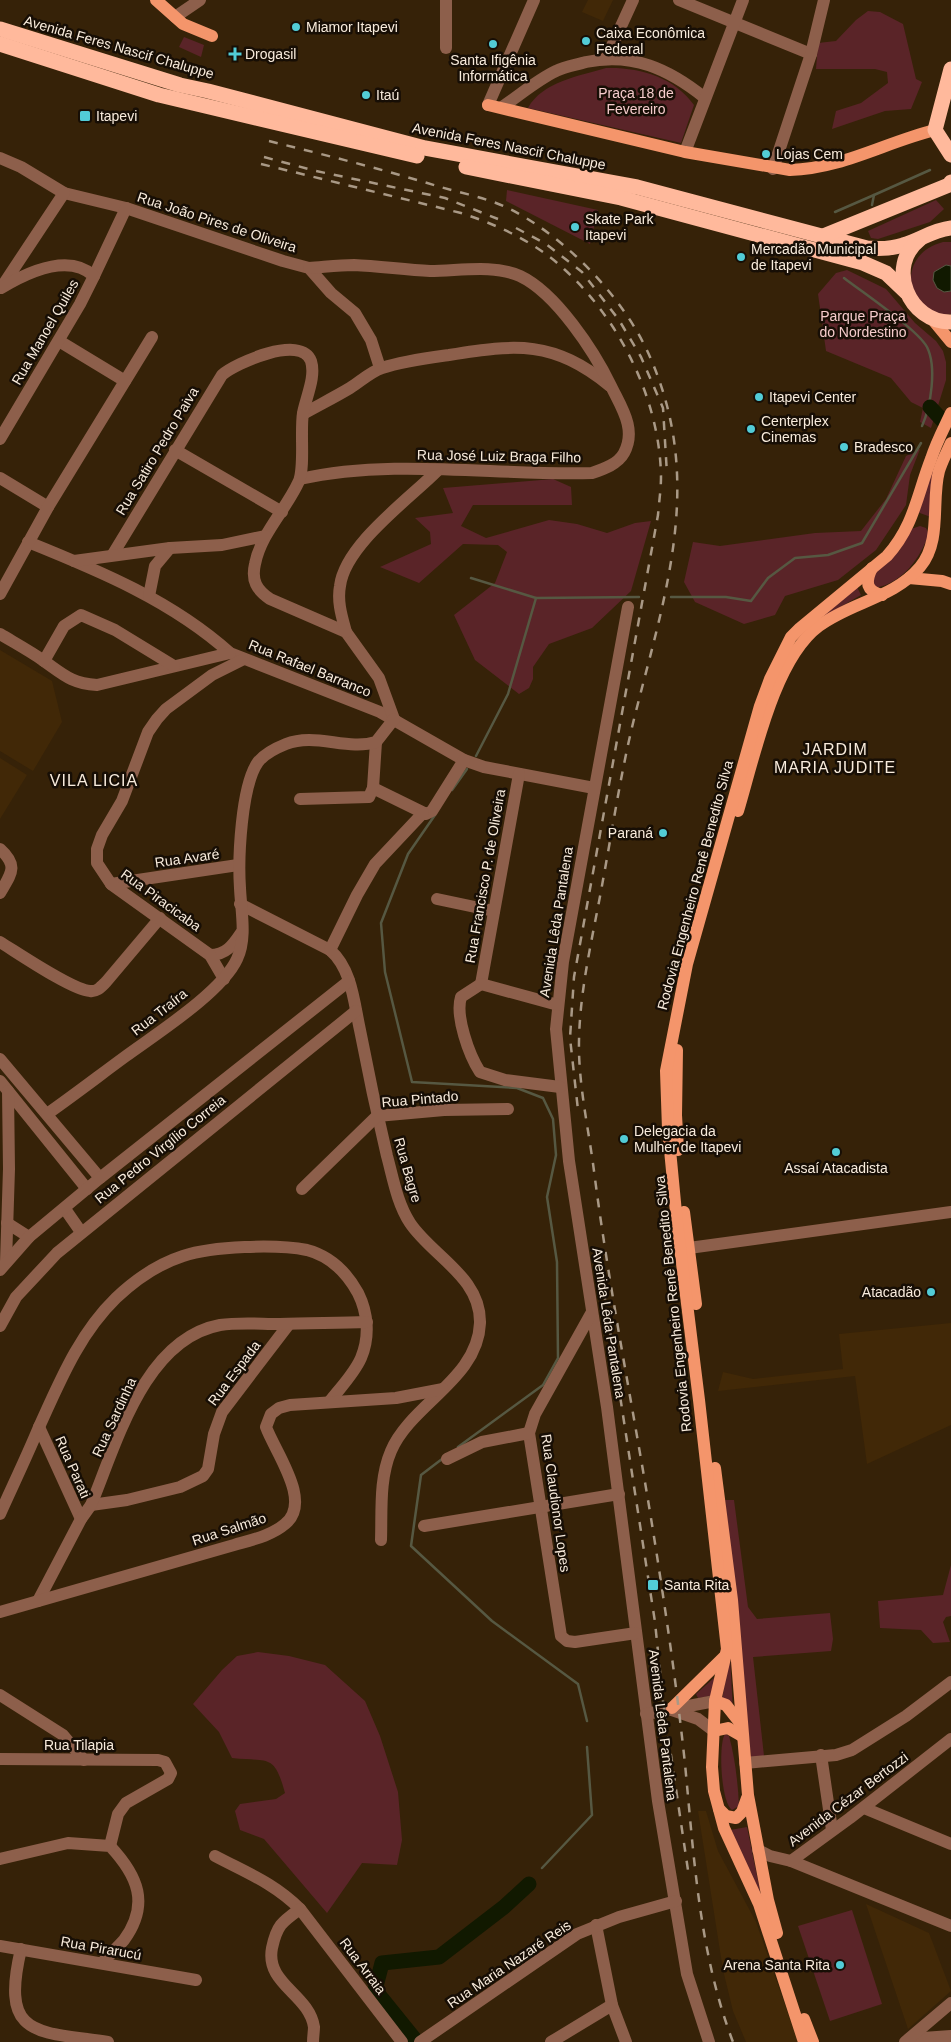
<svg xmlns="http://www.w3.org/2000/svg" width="951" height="2042" font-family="Arial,sans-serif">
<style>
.built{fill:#412807}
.green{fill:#5a2428}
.water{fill:#111900;stroke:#565842}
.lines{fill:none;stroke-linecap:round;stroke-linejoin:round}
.stream{stroke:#565842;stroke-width:2.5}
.river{stroke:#111900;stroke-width:15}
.minor{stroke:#8d5f4b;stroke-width:12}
.major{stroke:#f4956b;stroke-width:12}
.highway{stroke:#ffb99c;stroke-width:15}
.rail{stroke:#a99986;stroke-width:2.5;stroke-dasharray:9 9;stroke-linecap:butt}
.poi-dot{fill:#52ccd6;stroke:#170e05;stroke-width:2}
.labels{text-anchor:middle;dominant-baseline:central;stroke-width:5;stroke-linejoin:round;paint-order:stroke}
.poi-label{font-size:14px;fill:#f8ebdc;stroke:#170e05;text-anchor:start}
.street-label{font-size:14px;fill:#f8ebdc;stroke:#170e05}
.park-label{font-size:14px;fill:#f5cbcb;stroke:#170e05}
.quarter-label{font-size:16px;letter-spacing:1px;fill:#f8ebdc;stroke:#170e05}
</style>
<rect width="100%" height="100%" fill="#362208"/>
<g class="built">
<path d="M588,0H613L603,21L582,12Z"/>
<path d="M0,650L52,681L62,722L33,771L0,751Z"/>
<path d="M0,758L27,775L0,819Z"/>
<path d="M951,1323V1425L867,1464L855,1376L718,1391L723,1372L753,1379L843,1369L839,1334Z"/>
<path d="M698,1811H706L718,1851L756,1922L798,2042H746L733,2011L723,1970Z"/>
<path d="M866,1904L929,1933L951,1991L908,2029Z"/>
</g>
<g class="green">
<path d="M868,11L880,12L903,24L916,79L922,82L911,109L885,111L832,129L836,111L861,103L888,83L887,72L875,69H816L818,43L836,41L856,20Z"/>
<path d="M184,37L204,45L201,57L179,47Z"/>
<path d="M606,68C640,67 674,77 694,105L681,143L528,108C542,82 579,76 606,68Z"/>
<path d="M507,190L598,210L590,244L506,201Z"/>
<path d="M936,200L944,209L930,222L878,239L871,238L868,231Z"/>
<path d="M943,242H951V314C906,318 893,255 943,242Z"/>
<path d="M847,270L886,289L915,323L936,341L943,351L946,362V380L931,428L920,422L923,408L911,402L891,378L826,351L818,294L836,273Z"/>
<path d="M920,449L910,475L906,505L876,550L838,580L785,596L775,615L744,624L695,602L684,582L693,542L720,546L815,533L861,531L886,499L906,456Z"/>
<path d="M934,463L931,517L917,512Z"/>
<path d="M553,479L571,487L572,505H473L461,526L486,538L549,520L577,524L607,533L635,523L651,521L631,591L592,628L549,644L533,667V679L529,688L519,694L475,660L454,615L495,583L507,552L498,545L463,544L419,583L380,567L431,544L430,532L415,518L453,513L443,488Z"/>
<path d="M920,526L926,528L929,534C920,558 903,583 875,588L870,584L873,572L899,551L911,529Z"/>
<path d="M857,587L861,595L816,621Z"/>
<path d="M725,1500H734L748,1607L757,1619L830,1613L833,1639L831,1651L753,1657L764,1756L751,1758Z"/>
<path d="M951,1565V1616L946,1617L943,1622L950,1642L933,1643L921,1630L880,1628L878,1601L943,1595Z"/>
<path d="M258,1652L289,1656L325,1665L365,1701L380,1736L398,1792L402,1840L397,1865L362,1863L327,1913L264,1839L240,1830L235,1811L240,1804L276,1799L285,1793C274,1753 269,1762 232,1758L219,1732L193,1704L222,1670L237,1656Z"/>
<path d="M730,1656L733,1711L722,1699Z"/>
<path d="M715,1677L711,1696L698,1698L696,1694Z"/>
<path d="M725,1734L729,1736C735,1758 738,1783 739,1806L732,1810C721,1803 718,1744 725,1734Z"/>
<path d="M747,1827L761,1895L730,1830Z"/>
<path d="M852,1910L882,2004L830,2021L798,1926Z"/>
</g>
<path class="water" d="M946,265L951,266V291L944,292L937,288L933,280L934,272Z"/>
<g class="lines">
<g class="stream">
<path d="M872,205L874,195L930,170"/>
<path d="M835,212L874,195"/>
<path d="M844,278C862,292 917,329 927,347C937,367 931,406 922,426"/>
<path d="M471,578L536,598L508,694L476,756"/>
<path d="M671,597H726L751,601L768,578L795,558L828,555L862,543L921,443"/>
<path d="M536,598L639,597"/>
<path d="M452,790L467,769"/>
<path d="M435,815L408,854L381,923L385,972L412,1082L517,1088L543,1098L553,1119L556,1155L547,1197L557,1262L558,1358L543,1385L458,1447"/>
<path d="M442,1459L421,1475L411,1546L492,1621L578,1684L587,1721"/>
<path d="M542,1868L592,1815L587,1747"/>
</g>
<g class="river">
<path d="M930,407L942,420"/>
<path d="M417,2042L375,1990L382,1963L439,1957L504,1907L529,1884"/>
</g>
<g class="minor">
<path d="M679,0L811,54"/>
<path d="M175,17L200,0"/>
<path d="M446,48V0"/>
<path d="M606,59L633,0"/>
<path d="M488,105L534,0"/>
<path d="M502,107C520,95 537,80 556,71C565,66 576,65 586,62C632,52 669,69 705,98"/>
<path d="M685,152L743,0"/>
<path d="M0,158L21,167L64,193L126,208L283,261L309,268L331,293L355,313L371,340L380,368"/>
<path d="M773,169L811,54L824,0"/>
<path d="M94,276L126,208"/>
<path d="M3,285L64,193"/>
<path d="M59,341L125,381"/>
<path d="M303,414C319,405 335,397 350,388C360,382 370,372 382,368C403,361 427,358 449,355C517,344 553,340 610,386"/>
<path d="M0,439L80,304L94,276C68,252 26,273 1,288"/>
<path d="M175,450L282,512"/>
<path d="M0,478L48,507"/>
<path d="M300,479C395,458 496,476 592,473C604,469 618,464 624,453C637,429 621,407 611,386C594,351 556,293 520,276C493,264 459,271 430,271C405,270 380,266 354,265C339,265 324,267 309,268"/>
<path d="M28,542C100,571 172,601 230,653L380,712L464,760L484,767L594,788"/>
<path d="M113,554L222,375C236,363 301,334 311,361C316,377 306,397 303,413C300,431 305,466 299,481C286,510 261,533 255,564C251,581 257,590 270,599L346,632L379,678L394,719"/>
<path d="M74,561L170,548L222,545L265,536"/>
<path d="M0,594L48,507L152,337"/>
<path d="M149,596L155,566L170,548"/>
<path d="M628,607L563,962L556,1029L569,1161L607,1407L658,1801L687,1974L709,2042"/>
<path d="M346,632C342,617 337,602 340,586C345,545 408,500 437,471"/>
<path d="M0,634C15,643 30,651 44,661C64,675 71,683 97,685L230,653"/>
<path d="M44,661L64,626L81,615L115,630L174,666"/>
<path d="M373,788L426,814L432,811L464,760"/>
<path d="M300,799L369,797L373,788L376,742"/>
<path d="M0,849C19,866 11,874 0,893"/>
<path d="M111,884L238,865"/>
<path d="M437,899L494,911"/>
<path d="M240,904L330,950C352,969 354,1003 360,1030C368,1072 377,1114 387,1156C393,1178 397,1203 410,1223C432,1256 481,1277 480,1323C478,1379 411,1404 391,1451C379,1479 382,1511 381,1540"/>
<path d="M0,942C18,953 72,990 90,991C97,992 101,987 106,982L160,918"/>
<path d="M330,950L357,895L375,864L423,813"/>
<path d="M210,955C226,955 233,945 241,933"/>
<path d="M224,979L210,955L111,884L97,863V849L102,835L122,801L148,732L157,719L166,709L212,675L244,659"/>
<path d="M481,984L519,774"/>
<path d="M481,984L461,997C455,1016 469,1055 480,1072L505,1080L560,1087"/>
<path d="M481,984L558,1005"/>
<path d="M0,1059L100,1178"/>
<path d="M0,1081L87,1189"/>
<path d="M47,1114C74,1095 100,1075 126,1056C156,1034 222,992 237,959C247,938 241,911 240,888C238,859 241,786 258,762C265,753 276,748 286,744C315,732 347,751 376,742L394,719"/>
<path d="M302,1189L377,1116L444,1110L508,1109"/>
<path d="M65,1209L81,1232"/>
<path d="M7,1223L29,1237"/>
<path d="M689,1248L951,1212"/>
<path d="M6,1262L9,1169L8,1091"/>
<path d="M0,1270L29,1237L100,1178L349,981"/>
<path d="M592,1312L535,1414L529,1433L561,1636L567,1641L575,1642L636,1633"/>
<path d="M0,1326L16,1297L57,1253L356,1011"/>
<path d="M39,1427L81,1519"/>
<path d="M447,1459L482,1442L529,1433"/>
<path d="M91,1505L127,1500L180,1487L203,1476L208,1469L214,1434L222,1412L289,1324"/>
<path d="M0,1514C13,1485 27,1456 39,1427C60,1381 79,1334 116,1298C135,1280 158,1264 183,1256C213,1246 276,1244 307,1250C330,1256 347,1273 358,1293C368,1313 370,1337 361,1358C354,1374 340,1388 330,1401"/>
<path d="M424,1526L619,1494"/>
<path d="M38,1601L81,1519L91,1505C116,1445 144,1339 220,1325C239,1322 260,1324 280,1324C309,1323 338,1323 367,1322"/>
<path d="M0,1612L234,1545C251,1540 271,1536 285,1524C313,1502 275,1452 266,1427L271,1414L279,1408L290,1405L396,1398L443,1389"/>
<path d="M0,1695L63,1735L84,1760"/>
<path d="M672,1710L698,1719L714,1731"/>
<path d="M646,1714L715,1701"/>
<path d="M821,1755L832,1830"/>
<path d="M0,1759L158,1760L165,1762L171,1773L168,1779L126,1803L118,1814L110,1846"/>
<path d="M745,1763L836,1755L852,1750L906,1716L951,1682"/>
<path d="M864,1808L951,1844"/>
<path d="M758,1850L770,1856L791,1861L951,1926"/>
<path d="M215,1856C247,1873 274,1883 300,1909L402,2042"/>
<path d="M0,1859L68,1843L110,1846C138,1876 150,1904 124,1940C117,1948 109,1955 102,1963"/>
<path d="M791,1861L850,1818L951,1739"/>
<path d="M300,1909C282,1922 277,1925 272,1948C265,1984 309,1994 314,2027C314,2031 313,2037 313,2042"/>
<path d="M596,1925L612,2005L626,2042"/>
<path d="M0,1946L196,1980"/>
<path d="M21,1949C0,2038 36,2031 108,2042"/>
<path d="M909,2039L951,2036"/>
<path d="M420,2042L577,1934L619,1917L676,1901"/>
<path d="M551,2042L612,2005"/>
<path d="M905,2042L951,2003"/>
</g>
<g class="major">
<path d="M156,0L183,24L212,36"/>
<path d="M488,105L685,152L790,170C841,169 886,142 935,130"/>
<path d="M932,319L951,342"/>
<path d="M872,568C865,582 866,591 882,595"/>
<path d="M909,578L942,581L951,584"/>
<path d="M738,811C754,758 774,659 819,626C851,602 894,598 920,567C942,541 931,501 939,471C942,461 947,452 951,443"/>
<path d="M677,1050L676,1115L678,1150"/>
<path d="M684,1212L696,1304"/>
<path d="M715,1468L732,1600L748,1795L768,1900L777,1933"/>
<path d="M715,1701L726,1705L741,1724"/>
<path d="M672,1708L725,1656"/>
<path d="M714,1731L728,1728L742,1736"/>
<path d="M719,1809L726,1816L736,1818L742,1812L747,1798"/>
<path d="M804,2019L813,2042"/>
<path d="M804,2042L759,1904L724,1828L714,1791L712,1767L715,1701L727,1649L699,1400L677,1223L668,1129L666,1071L687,964L760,706L770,679L791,637L800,628L887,556C914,526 917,495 931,459C936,443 944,428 951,413"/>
</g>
<g class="highway">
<path d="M0,29L180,85L208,91L425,148L637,187L867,248C879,249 891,249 903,245C920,240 933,230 951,228"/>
<path d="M0,44L159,95L417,156"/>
<path d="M951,69L935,130L951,155"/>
<path d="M466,167L621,198L863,263L886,273L906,292"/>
<path d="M821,237L949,185L951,182"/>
<path d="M920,239C885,266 909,323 951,322"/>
</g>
<g class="rail">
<path d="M269,141C325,155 382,169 437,186C461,193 488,198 510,209C567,238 625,299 650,357C705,482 665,595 634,719C621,772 613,826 603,880C593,937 578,994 579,1052C580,1092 589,1132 594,1171C611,1304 639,1436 659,1569C669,1634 678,1698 685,1764C694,1857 699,1953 733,2042"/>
<path d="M264,157L316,171L445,198L498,219"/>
<path d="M261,164L461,213C498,225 535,242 564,269C620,320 660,400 661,477C661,489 659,502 658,515L574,977L570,1038L578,1110"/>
<path d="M516,228L546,244L582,272L619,320L641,357L663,408L667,474"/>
<path d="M601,1273L655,1622L663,1701L689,1877"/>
</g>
</g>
<g class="poi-dot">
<circle cx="296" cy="27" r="5"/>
<circle cx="586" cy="41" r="5"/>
<circle cx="493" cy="44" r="5"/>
<path d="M232.5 46.5h5v5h5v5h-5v5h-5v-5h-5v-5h5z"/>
<circle cx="366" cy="95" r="5"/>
<rect x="79" y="110" width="12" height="12" rx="2.5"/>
<circle cx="766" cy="154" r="5"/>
<circle cx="575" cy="227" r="5"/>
<circle cx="741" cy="257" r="5"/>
<circle cx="759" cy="397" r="5"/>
<circle cx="751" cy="429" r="5"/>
<circle cx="844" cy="447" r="5"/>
<circle cx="663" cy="833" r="5"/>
<circle cx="624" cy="1139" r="5"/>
<circle cx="836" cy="1152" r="5"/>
<circle cx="931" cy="1292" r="5"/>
<rect x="647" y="1579" width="12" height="12" rx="2.5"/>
<circle cx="840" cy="1965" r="5"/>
</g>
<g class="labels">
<g class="poi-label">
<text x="306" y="27">Miamor Itapevi</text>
<text x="596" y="33">Caixa Econômica<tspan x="596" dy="16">Federal</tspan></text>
<text x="245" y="54">Drogasil</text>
<text x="493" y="60" text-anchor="middle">Santa Ifigênia<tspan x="493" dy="16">Informática</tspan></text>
<text x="376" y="95">Itaú</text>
<text x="96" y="116">Itapevi</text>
<text x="776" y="154">Lojas Cem</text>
<text x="585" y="219">Skate Park<tspan x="585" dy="16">Itapevi</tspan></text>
<text x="751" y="249">Mercadão Municipal<tspan x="751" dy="16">de Itapevi</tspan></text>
<text x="769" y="397">Itapevi Center</text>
<text x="761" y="421">Centerplex<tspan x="761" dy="16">Cinemas</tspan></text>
<text x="854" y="447">Bradesco</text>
<text x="653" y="833" text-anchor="end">Paraná</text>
<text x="634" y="1131">Delegacia da<tspan x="634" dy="16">Mulher de Itapevi</tspan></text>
<text x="836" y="1168" text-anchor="middle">Assaí Atacadista</text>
<text x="921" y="1292" text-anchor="end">Atacadão</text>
<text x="664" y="1585">Santa Rita</text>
<text x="830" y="1965" text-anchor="end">Arena Santa Rita</text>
</g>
<g class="street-label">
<text transform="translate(119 47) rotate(16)">Avenida Feres Nascif Chaluppe</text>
<text transform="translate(509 146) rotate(11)">Avenida Feres Nascif Chaluppe</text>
<text transform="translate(217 222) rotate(18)">Rua João Pires de Oliveira</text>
<text transform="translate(45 332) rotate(-60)">Rua Manoel Quiles</text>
<text transform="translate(157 451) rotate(-59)">Rua Satiro Pedro Paiva</text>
<text transform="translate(499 456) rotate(1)">Rua José Luiz Braga Filho</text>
<text transform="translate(310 668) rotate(22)">Rua Rafael Barranco</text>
<text transform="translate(187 858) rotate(-8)">Rua Avaré</text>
<text transform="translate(485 876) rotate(-80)">Rua Francisco P. de Oliveira</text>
<text transform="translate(695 885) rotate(-75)">Rodovia Engenheiro Renê Benedito Silva</text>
<text transform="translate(161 900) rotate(36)">Rua Piracicaba</text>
<text transform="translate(556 922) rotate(-81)">Avenida Lêda Pantalena</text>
<text transform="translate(159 1012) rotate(-38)">Rua Traíra</text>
<text transform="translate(420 1099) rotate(-5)">Rua Pintado</text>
<text transform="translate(160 1149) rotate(-39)">Rua Pedro Virgílio Correia</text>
<text transform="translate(408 1170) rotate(74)">Rua Bagre</text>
<text transform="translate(673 1304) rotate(-96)">Rodovia Engenheiro Renê Benedito Silva</text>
<text transform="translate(609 1323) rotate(81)">Avenida Lêda Pantalena</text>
<text transform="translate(234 1373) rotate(-53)">Rua Espada</text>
<text transform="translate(114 1417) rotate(-65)">Rua Sardinha</text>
<text transform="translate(73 1467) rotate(66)">Rua Parati</text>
<text transform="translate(556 1503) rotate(82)">Rua Claudionor Lopes</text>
<text transform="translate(229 1529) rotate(-18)">Rua Salmão</text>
<text transform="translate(663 1725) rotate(83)">Avenida Lêda Pantalena</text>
<text x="79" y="1745">Rua Tilapia</text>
<text transform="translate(848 1799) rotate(-37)">Avenida Cézar Bertozzi</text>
<text transform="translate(101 1948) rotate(10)">Rua Pirarucú</text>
<text transform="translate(509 1964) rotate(-34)">Rua Maria Nazaré Reis</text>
<text transform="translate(363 1966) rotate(53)">Rua Arraia</text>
</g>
<g class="park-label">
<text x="636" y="93">Praça 18 de<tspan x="636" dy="16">Fevereiro</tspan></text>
<text x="863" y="316">Parque Praça<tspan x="863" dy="16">do Nordestino</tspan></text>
</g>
<g class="quarter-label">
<text x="835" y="749">JARDIM<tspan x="835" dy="18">MARIA JUDITE</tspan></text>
<text x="94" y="780">VILA LICIA</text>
</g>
</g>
</svg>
